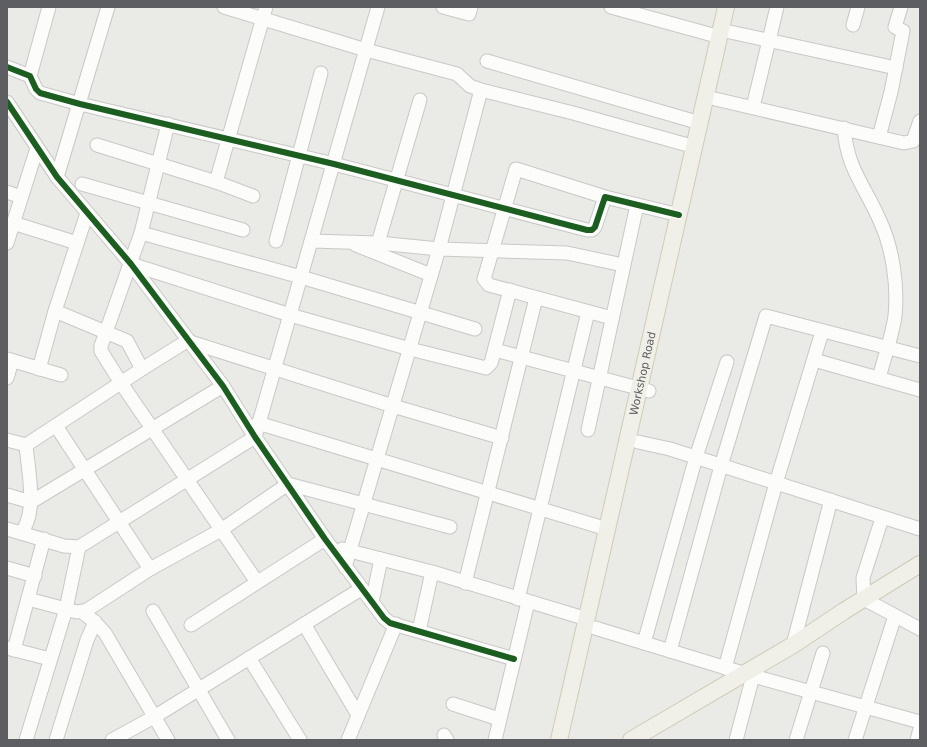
<svg xmlns="http://www.w3.org/2000/svg" width="927" height="747" font-family="'DejaVu Sans',sans-serif">
<style>
.lines{fill:none;stroke-linecap:round;stroke-linejoin:round}
.minor-casing{stroke:#c8c8c7;stroke-width:15}
.major-casing{stroke:#d0cbb6;stroke-width:18}
.minor{stroke:#fcfcfb;stroke-width:13}
.major{stroke:#f1f0e8;stroke-width:16}
.cycleway-casing{stroke:#fff;stroke-width:8}
.cycleway{stroke:#1b5e20;stroke-width:6}
.labels{text-anchor:middle;dominant-baseline:central;stroke-width:4;stroke-linejoin:round;paint-order:stroke}
.street-label{font-size:11px;fill:#5c5e62;stroke:#fff}
</style>
<rect width="100%" height="100%" fill="#eaeae6"/>
<g class="lines">
<g class="minor-casing">
<g id="minor">
<path d="M224,7L366,50L457,74L470,86L481,90L573,113L695,147"/>
<path d="M443,7L469,14L471,7"/>
<path d="M611,7L720,37"/>
<path d="M853,25L858,7"/>
<path d="M730,32L896,68"/>
<path d="M487,61L700,123"/>
<path d="M7,67L30,76L36,89L40,93L80,104L334,164L587,230H592L595,227L605,197L679,215"/>
<path d="M30,76L49,7"/>
<path d="M715,99L904,143L913,141L920,121"/>
<path d="M7,102L57,177L131,264L223,386L255,437L325,539L384,618L390,623L514,659"/>
<path d="M753,107L777,7"/>
<path d="M168,124L141,233L101,346V351L121,383L257,582"/>
<path d="M844,128C847,169 865,186 880,221C893,249 898,286 895,316C892,337 884,358 879,378"/>
<path d="M879,137L891,92L903,31L895,27L901,7"/>
<path d="M97,145L216,182L253,196"/>
<path d="M57,177L108,7"/>
<path d="M216,182L266,7"/>
<path d="M82,184L243,230"/>
<path d="M7,192L21,197"/>
<path d="M605,197L516,169L484,279L489,285L612,318"/>
<path d="M13,223L77,243"/>
<path d="M141,233L301,277L475,329"/>
<path d="M276,241L321,73"/>
<path d="M311,241L378,243L439,249L567,253L623,265"/>
<path d="M7,243L37,148"/>
<path d="M378,243L420,100"/>
<path d="M356,245L431,275"/>
<path d="M131,264L290,315L410,349L486,368L491,363L510,290"/>
<path d="M55,311L127,341L142,369"/>
<path d="M495,350L649,391"/>
<path d="M7,359L61,375"/>
<path d="M814,360L920,390"/>
<path d="M39,369L55,311L87,213"/>
<path d="M7,378L12,361"/>
<path d="M258,423L607,529"/>
<path d="M56,426L150,569"/>
<path d="M588,430L637,205"/>
<path d="M7,440L26,445L142,369L187,341L393,406L502,438"/>
<path d="M638,442L670,449L920,529"/>
<path d="M7,495L31,502L223,386"/>
<path d="M882,518L863,578L864,599L920,629"/>
<path d="M7,529L21,533C38,512 28,471 26,445"/>
<path d="M21,533L64,546L79,547L66,609L26,740"/>
<path d="M79,547L255,437L378,7"/>
<path d="M342,549L432,572L587,619"/>
<path d="M345,567L439,249L481,90"/>
<path d="M7,568L35,576"/>
<path d="M465,583L536,298"/>
<path d="M28,599L77,612L87,610L150,569L221,530L288,484L450,527"/>
<path d="M518,599L588,312"/>
<path d="M372,602L381,559"/>
<path d="M153,611L228,740"/>
<path d="M82,612L95,622L105,633L168,740"/>
<path d="M304,624L358,715"/>
<path d="M191,625L325,539"/>
<path d="M595,628L746,674L920,722"/>
<path d="M419,631L432,572"/>
<path d="M644,643L696,457L727,362"/>
<path d="M793,645L831,500"/>
<path d="M7,648L50,659"/>
<path d="M14,650L44,539"/>
<path d="M670,651L721,466L766,316L920,356"/>
<path d="M249,658L300,740"/>
<path d="M725,668L776,483L822,332"/>
<path d="M453,704L499,719"/>
<path d="M444,735L447,740"/>
<path d="M56,740L87,640L95,622"/>
<path d="M112,740L154,717L361,589"/>
<path d="M348,740L396,624"/>
<path d="M495,740L528,602"/>
<path d="M736,740L753,676"/>
<path d="M796,740L823,653"/>
<path d="M855,740L895,616"/>
<path d="M917,740L920,729"/>
</g>
</g>
<g class="major-casing">
<g id="major">
<path id="s1" d="M559,740L726,7"/>
<path d="M631,740L793,645L844,611L920,564"/>
</g>
</g>
<use href="#minor" class="minor"/>
<use href="#major" class="major"/>
<g class="cycleway-casing">
<g id="cycleway">
<path d="M7,67L30,76L36,89L40,93L80,104L334,164L587,230H592L595,227L605,197L679,215"/>
<path d="M7,102L57,177L131,264L223,386L255,437L325,539L384,618L390,623L514,659"/>
</g>
</g>
<use href="#cycleway" class="cycleway"/>
</g>
<g class="labels">
<g class="street-label">
<text stroke="none"><textPath href="#s1" startOffset="376">Workshop Road</textPath></text>
</g>
</g>
<rect width="927" height="747" fill="none" stroke="#5c5e62" stroke-width="16"/>
</svg>
